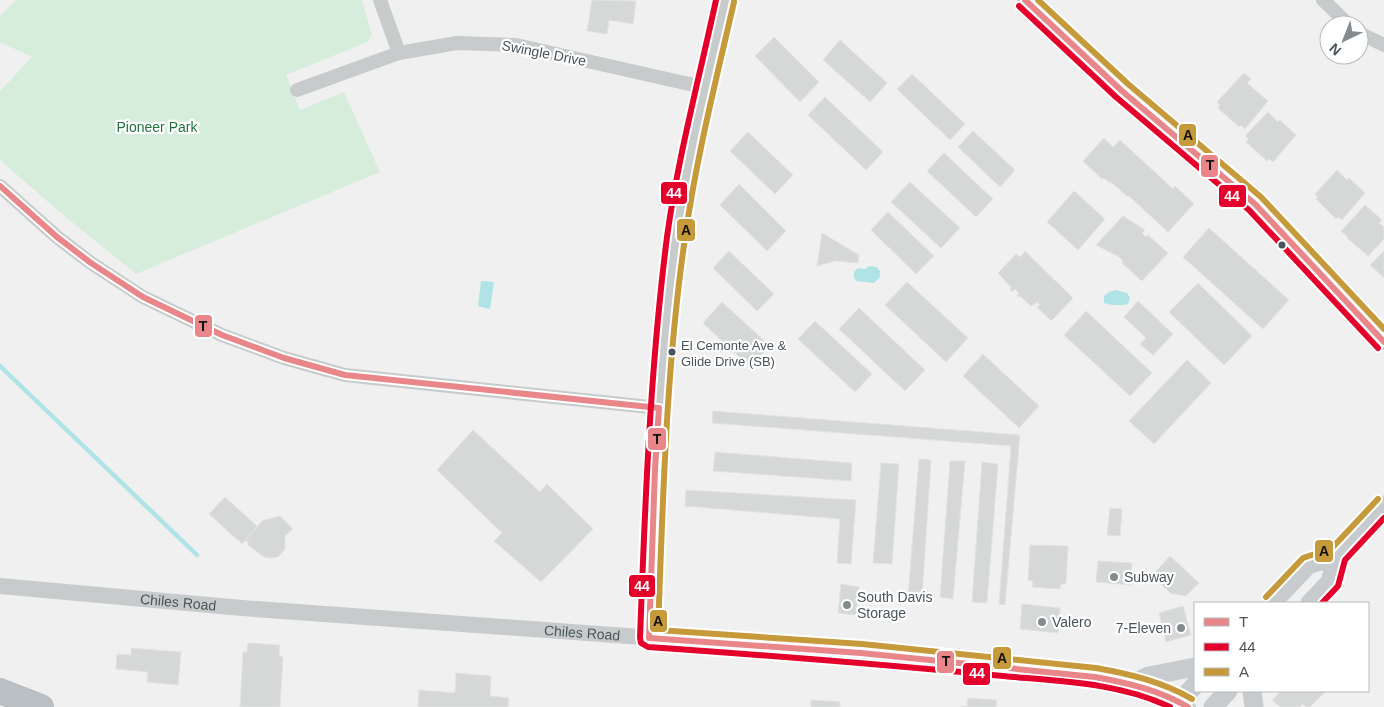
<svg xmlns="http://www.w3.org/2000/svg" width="1384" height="707" font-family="Helvetica,sans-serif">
	<rect width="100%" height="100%" fill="#f0f0f0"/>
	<path fill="#d7eddc" d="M16 0H362L372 35 367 42 286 75 300 110 344 92 380 172 136 274 56 209 0 160V91L32 57 0 42V16Z"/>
	<path fill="#b0e3e6" d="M869 266 877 267 880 271V277L874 283 856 281 854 277V272L858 268 865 269Z
		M481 281 494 282 490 309 478 306Z
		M1116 290 1127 293 1130 298 1128 304C1123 306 1108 305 1104 303V296L1109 292Z"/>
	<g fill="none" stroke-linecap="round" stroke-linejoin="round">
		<path stroke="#b0e3e6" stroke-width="4.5" d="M0 366 197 555"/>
	</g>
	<path fill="#d6d8d8" stroke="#e2e2e3" d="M592 0 636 1 633 24 609 20 607 34 587 31Z
		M774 37 819 82 800 102 755 56Z
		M840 40 887 83 870 102 823 60Z
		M1244 73 1251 79 1247 83 1268 101 1245 129 1241 125 1239 127 1218 108 1220 105 1217 102Z
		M912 74 965 124 950 140 897 89Z
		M825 97 883 152 866 170 808 115Z
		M1268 112 1278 122 1280 120 1296 135 1273 162 1269 159 1267 161 1246 142 1249 139 1245 136Z
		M973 131 1015 170 1000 187 958 147Z
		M748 132 793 175 775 194 730 151Z
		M1104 138 1113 147 1120 140 1173 189 1175 186 1194 204 1168 232 1129 196 1128 197 1111 182 1110 183 1104 178 1102 179 1083 161Z
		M944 153 993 199 976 217 927 171Z
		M1337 170 1347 180 1349 178 1365 193 1342 220 1338 217 1336 219 1316 199 1318 197 1315 194Z
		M910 182 960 228 941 248 891 202Z
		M739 184 786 231 767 251 720 205Z
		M1074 191 1105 219 1078 250 1047 222Z
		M1365 205 1382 220 1379 223 1384 227V239L1368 256 1347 238 1348 237 1341 231Z
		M888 212 934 256 916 274 871 230Z
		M1123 216 1145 230 1142 233 1146 237 1148 235 1168 253 1142 281 1122 263 1123 261 1119 257 1096 245Z
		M1209 228 1289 300 1263 329 1183 257Z
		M822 233 859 255 858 263 835 261 817 266Z
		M729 251 774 294 757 311 713 268Z
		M1025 251 1073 298 1051 321 1037 307 1040 305 1037 302 1031 306 1020 296 1019 297 1017 296 1019 293 1015 289 1012 292 1010 289 1012 288 998 273 1016 254 1020 257Z
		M1384 251V278L1370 265Z
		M907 282 968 338 946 362 885 305Z
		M1198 283 1252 336 1224 365 1169 312Z
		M1138 301 1173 334 1153 355 1140 344 1146 338 1124 317Z
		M722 302 770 346 750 367 703 323Z
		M859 308 925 370 905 391 839 329Z
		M1086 311 1152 373 1130 396 1064 335Z
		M815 321 872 374 855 392 798 339Z
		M983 354 1039 406 1019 428 963 376Z
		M1187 360 1211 383 1154 444 1129 421Z
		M713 411 1020 435 1005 605 999 604 1011 446 712 423Z
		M473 430 540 492 547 484 593 529 541 582 494 541 502 533 437 470Z
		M715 452 852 463 851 481 713 471Z
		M919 459 931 460 922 598 908 596Z
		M950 461H965L953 599 940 597Z
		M982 462 998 464 987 603 972 602Z
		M881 463 899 464 892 564 873 563Z
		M686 490 856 500 851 564 837 563 840 519 685 506Z
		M225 497 258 527 242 544 209 514Z
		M1110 508 1122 509 1120 536 1107 535Z
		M280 516 293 529 285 536V549L278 557 270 558 264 557 249 546 246 539 262 521Z
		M1030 545 1068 546 1066 584H1061L1060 589 1032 587 1033 581 1028 580Z
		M1170 556 1199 583 1186 596 1170 593 1152 576Z
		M1098 561 1132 563 1130 585 1096 582Z
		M841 584 859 587 856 615 838 613Z
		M1022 604 1060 608 1058 633 1020 629Z
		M1183 606 1191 635 1166 642 1159 613Z
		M248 643 280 645 279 656 283 657 280 707H240L243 652H247Z
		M131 648 181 652 178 685 147 682 148 672 116 669 117 654 131 655Z
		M456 673 491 676 490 696 509 698 508 707H418L419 690 455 693Z
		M1281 691H1326L1310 707H1306L1303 704 1300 707H1280L1272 700Z
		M968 698 997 700 996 707H961V706H967Z
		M811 700 840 702V707H811Z"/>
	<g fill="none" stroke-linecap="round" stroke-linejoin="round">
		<defs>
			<path id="motorway" d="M0 691 41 707"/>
		</defs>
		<use href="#motorway" stroke="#b6bbbe" stroke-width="26"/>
		<path stroke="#c8cbcb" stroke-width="14" d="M380 0 399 53
			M1323 0 1349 25
			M1359 33 1384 45
			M297 90 399 53 457 43 516 45 707 88
			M0 186 57 237 91 263 143 297 222 335 284 358 345 375 659 408
			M649 638 655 469 661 382 676 239 684 188 725 0"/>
		<g stroke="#c8cbcb" stroke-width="16">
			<path d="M1025 0 1122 91 1200 156 1255 204 1384 342"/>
			<path id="s1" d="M0 586 242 608 861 653C889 656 917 658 945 661 974 663 1003 668 1032 671 1084 676 1143 677 1188 707"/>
		</g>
		<path stroke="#c8cbcd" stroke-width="19" d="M1272 603 1308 565 1337 556
			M1310 603 1330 582 1337 556 1384 505
			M1131 684 1149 676 1195 667
			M1252 691 1254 707
			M1175 707 1195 685
			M1213 707 1228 691"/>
		<use href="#motorway" stroke="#bac0c3" stroke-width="24"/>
		<defs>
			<path id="bus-1" d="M1025 0 1122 91 1255 204 1384 342
				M0 186 57 237 91 263 143 297 222 335 284 358 345 375 659 408 655 469 649 638 861 653 1095 677C1128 683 1159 690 1188 707"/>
			<path id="bus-2" d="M716 0C699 79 678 157 667 237 650 370 645 504 640 638L641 643 648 647C763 655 878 664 992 675 1051 681 1116 681 1170 707
				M1019 6 1116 97 1249 210 1378 348
				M1322 603 1338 586 1345 560 1384 518"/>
			<path id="bus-3" d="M1038 0 1128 84 1261 197 1384 329
				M734 2C716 80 696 159 685 238 666 368 663 499 658 630L862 644 1096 668C1130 674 1163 682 1192 699
				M1266 597 1303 558 1332 548 1378 499"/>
		</defs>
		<use href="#bus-1" stroke="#fff" stroke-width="10"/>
		<use href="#bus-2" stroke="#fff" stroke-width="10"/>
		<use href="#bus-3" stroke="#fff" stroke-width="10"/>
		<use href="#bus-1" stroke="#e88689" stroke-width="6"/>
		<use href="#bus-2" stroke="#e4002b" stroke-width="6"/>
		<use href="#bus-3" stroke="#c69a3b" stroke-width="6"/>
	</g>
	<g fill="#49555a" stroke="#fff" stroke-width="2">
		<circle cx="1282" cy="245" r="4.5"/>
		<circle cx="672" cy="352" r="4.5"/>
	</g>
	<g fill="#838b8e" stroke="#fff" stroke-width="2">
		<circle cx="1114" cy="577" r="5"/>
		<circle cx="847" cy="605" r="5"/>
		<circle cx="1042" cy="622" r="5"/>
		<circle cx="1181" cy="628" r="5"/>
	</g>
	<g text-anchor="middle" stroke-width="4.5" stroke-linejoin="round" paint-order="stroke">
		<g font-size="13" fill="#49555a" stroke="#fff" text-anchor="start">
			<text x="681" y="350">El Cemonte Ave &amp;<tspan x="681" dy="16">Glide Drive (SB)</tspan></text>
		</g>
		<g font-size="14" fill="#49555a" stroke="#fff">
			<text transform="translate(544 53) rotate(11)" y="5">Swingle Drive</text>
			<text dy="5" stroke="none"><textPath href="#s1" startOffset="179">Chiles Road</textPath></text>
			<text dy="5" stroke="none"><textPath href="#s1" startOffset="584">Chiles Road</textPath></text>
		</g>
		<g font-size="14" fill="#22733e" stroke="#fff">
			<text x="157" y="132">Pioneer Park</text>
		</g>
		<g font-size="14" fill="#49555a" stroke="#fff" text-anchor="start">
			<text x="1124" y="582">Subway</text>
			<text x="857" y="602">South Davis<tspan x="857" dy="16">Storage</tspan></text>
			<text x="1052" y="627">Valero</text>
			<text x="1171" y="633" text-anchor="end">7-Eleven</text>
		</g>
	</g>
	<g stroke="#fff" stroke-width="2">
		<rect x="1178" y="123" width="19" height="24" rx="5" fill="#c69a3b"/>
		<rect x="1200" y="154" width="19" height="24" rx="5" fill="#e88689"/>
		<rect x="660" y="181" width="28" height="24" rx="5" fill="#e4002b"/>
		<rect x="1218" y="184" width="29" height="24" rx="5" fill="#e4002b"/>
		<rect x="676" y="218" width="20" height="24" rx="5" fill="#c69a3b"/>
		<rect x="194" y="314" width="19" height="24" rx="5" fill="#e88689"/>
		<rect x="647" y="427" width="20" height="24" rx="5" fill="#e88689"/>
		<rect x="1314" y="539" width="20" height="24" rx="5" fill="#c69a3b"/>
		<rect x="628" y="574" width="28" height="24" rx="5" fill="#e4002b"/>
		<rect x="649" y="609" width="19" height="24" rx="5" fill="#c69a3b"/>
		<rect x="992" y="646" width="20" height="24" rx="5" fill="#c69a3b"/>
		<rect x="936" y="650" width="19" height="24" rx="5" fill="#e88689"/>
		<rect x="962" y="662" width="29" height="24" rx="5" fill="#e4002b"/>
	</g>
	<g font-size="14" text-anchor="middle" font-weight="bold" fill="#fff">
		<text x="674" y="198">44</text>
		<text x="1232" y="201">44</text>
		<text x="642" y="591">44</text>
		<text x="977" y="678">44</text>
	</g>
	<g font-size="14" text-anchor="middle" font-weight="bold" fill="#111">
		<text x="1188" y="140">A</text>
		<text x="1210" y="170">T</text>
		<text x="686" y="235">A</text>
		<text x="203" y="331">T</text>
		<text x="657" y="444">T</text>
		<text x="1324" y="556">A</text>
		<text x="658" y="626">A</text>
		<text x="1002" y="663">A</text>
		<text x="946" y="666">T</text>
	</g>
	<rect x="1194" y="602" width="175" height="90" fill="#ffffff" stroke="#b6bbbd"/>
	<rect x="1204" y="618" width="25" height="8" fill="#e88689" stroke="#b6bbbd"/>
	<text x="1239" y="627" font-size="15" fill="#49555a">T</text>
	<rect x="1204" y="643" width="25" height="8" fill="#e4002b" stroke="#b6bbbd"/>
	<text x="1239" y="652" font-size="15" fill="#49555a">44</text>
	<rect x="1204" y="668" width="25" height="8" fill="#c69a3b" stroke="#b6bbbd"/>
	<text x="1239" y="677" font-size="15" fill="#49555a">A</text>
	<g transform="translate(1344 40) rotate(223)"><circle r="24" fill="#ffffff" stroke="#b6bbbd"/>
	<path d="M0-4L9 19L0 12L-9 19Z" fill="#838b8e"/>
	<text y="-8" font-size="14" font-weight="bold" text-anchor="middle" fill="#49555a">N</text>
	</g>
</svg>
